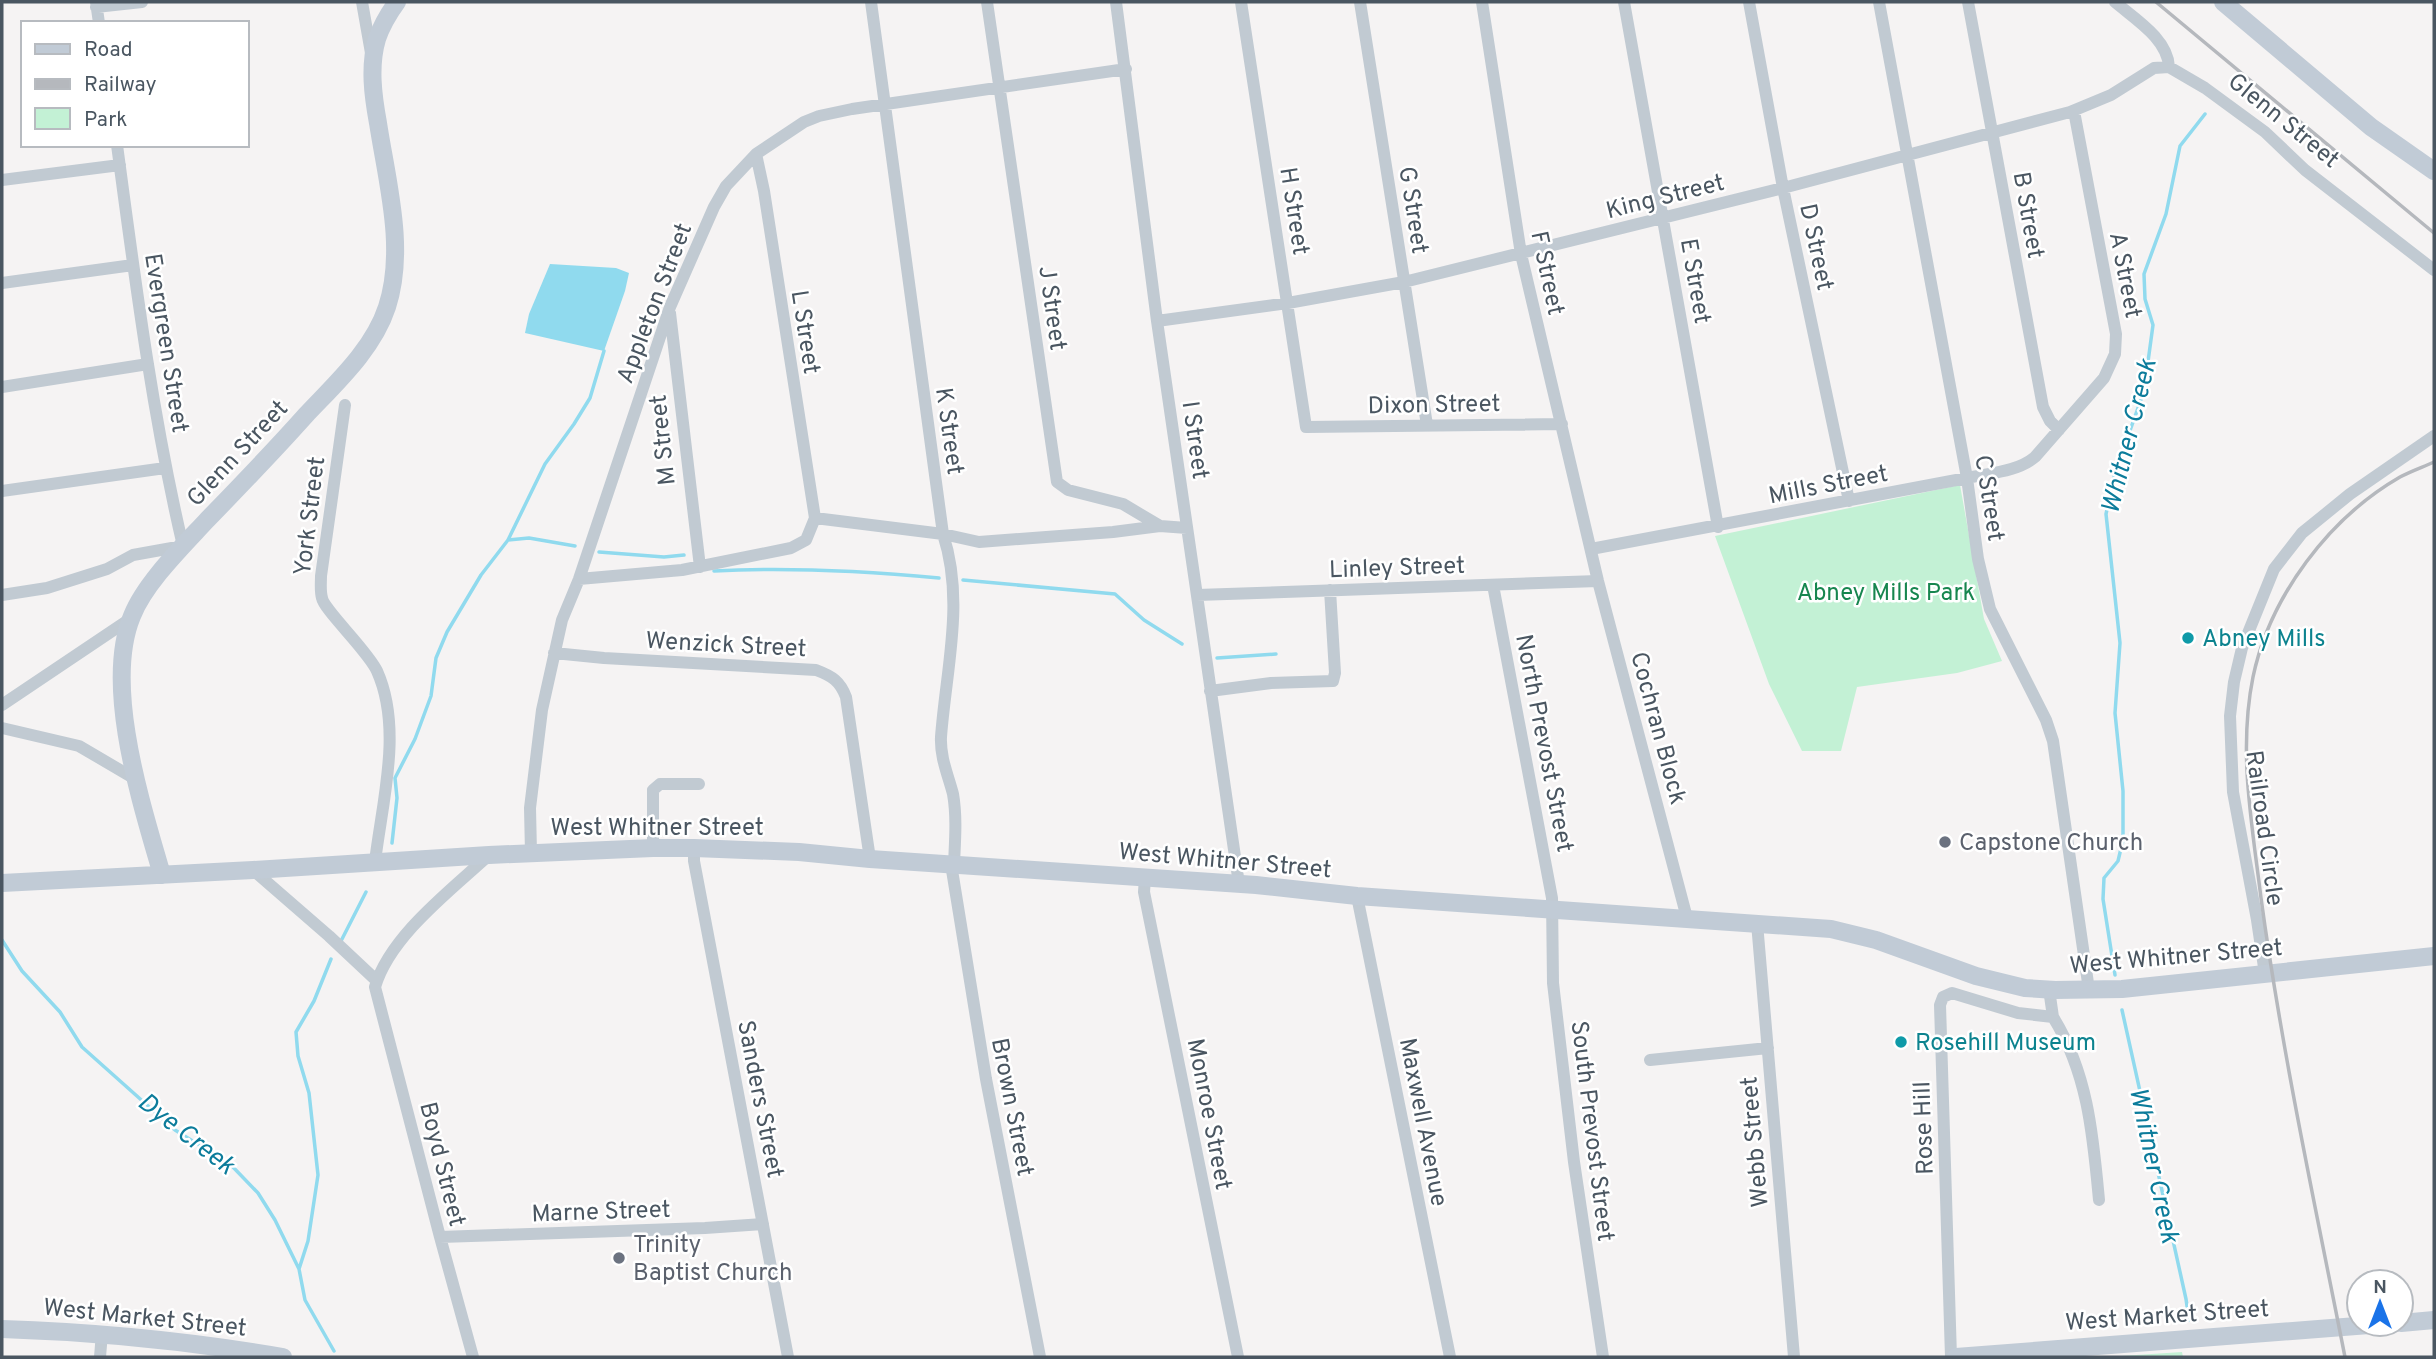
<svg xmlns="http://www.w3.org/2000/svg" width="2436" height="1359" font-family="Overpass,sans-serif">
	<rect width="100%" height="100%" fill="#f5f3f3"/>
	<path fill="#c3f1d5" d="M1960 485 1984 619 2002 661 1957 673 1857 687 1841 751H1802L1769 684 1715 536Z
		M2182 1352 2183 1357H2106Z"/>
	<path fill="#90daee" d="M550 264 616 268 629 273 625 291 604 351 525 333 529 314Z"/>
	<g fill="none" stroke-linecap="round" stroke-linejoin="round">
		<path stroke="#90daee" stroke-width="3.5" d="M508 540 529 538 575 546
			M599 552 664 557 684 555
			M714 571C790 567 864 571 939 578
			M963 580 1115 594 1144 620 1182 644
			M1217 658 1276 654
			M392 843 397 798 395 778 415 739 431 696 436 658 447 632 481 575 508 540 545 464 574 424 590 398 604 351
			M2 940 22 971 60 1012 82 1047 175 1130 231 1165 258 1193 275 1220 299 1269 305 1300 334 1351
			M341 941 366 892
			M2115 975 2103 899 2104 878 2118 861 2123 840V791L2115 713 2120 643 2106 514 2115 473 2144 391 2153 325 2145 299 2144 274 2166 214 2180 146 2205 114
			M2122 1010 2186 1299 2189 1320
			M299 1269 308 1241 318 1175 309 1093 298 1056 296 1032 314 1001 331 959"/>
		<path stroke="#c1cad2" stroke-width="12" d="M96 2 99 23
			M362 2 371 53
			M871 2 943 534C965 601 946 669 941 737 940 757 948 775 953 794 957 817 955 841 954 864
			M987 2 1057 482 1068 490 1123 504 1160 526 1187 528
			M1116 2 1157 321 1239 884
			M1241 2 1306 427 1562 424
			M1360 2 1427 425
			M1482 2 1521 254 1598 581 1687 918
			M1624 2 1718 527
			M1749 2 1783 188 1849 501
			M1879 2 1967 478 1978 559 1990 609 2046 720 2053 741 2089 990
			M1968 2 2043 407 2050 421 2059 430
			M2115 2C2135 19 2168 39 2169 67
			M96 7 142 2
			M2169 67 2205 88 2265 132 2305 170 2434 270
			M756 154 764 191 815 518
			M2 180 120 165
			M2 283 133 265
			M670 313 700 567
			M1157 321 1288 303 1404 282 1783 188 2070 112 2111 95 2154 68 2169 67
			M2 387 148 364
			M345 405 321 576C321 583 320 591 322 598 324 610 368 651 377 671 403 729 382 802 375 862
			M2 491 165 468
			M1591 549 1967 478C1989 473 2017 472 2035 457L2104 378 2115 354 2116 334 2074 111
			M579 579 682 570 791 548 806 540 815 518 943 534 979 542 1113 532 1160 526
			M1493 585 1552 898 1553 983 1574 1162 1603 1357
			M2 595 47 588 107 569 133 555 183 546C152 414 135 279 117 145
			M1197 595 1598 581
			M554 653 604 658 816 670C832 676 840 681 846 697L870 859
			M1210 691 1271 683 1333 681 1335 673 1330 590
			M2 705 130 619
			M2 728 79 746 137 780
			M653 848V790L660 784H699
			M694 848V861L788 1357
			M531 853 530 808 542 710 562 620 579 579 670 307 714 207 726 186 756 154 804 122 819 116 852 109 1126 69
			M951 864 986 1079 1040 1357
			M253 870 329 936 377 981
			M1145 878 1144 892 1238 1357
			M1357 896 1450 1357
			M1757 923 1794 1357
			M2265 974 2257 920 2233 792 2230 716 2234 682 2242 648 2274 569 2302 533 2350 494 2434 436
			M2053 1017C2088 1073 2093 1136 2099 1200
			M1650 1060 1768 1048
			M440 1237 705 1228 763 1224
			M100 1357 102 1333
			M473 1357 440 1237 375 987C390 936 450 891 489 855
			M1951 1357 1940 1005 1943 997 1952 993 2018 1013 2053 1017 2049 989"/>
		<path stroke="#c1cbd6" stroke-width="18" d="M2223 2 2371 127 2434 171
			M162 875C142 805 103 686 132 616 145 583 183 546 207 520 240 486 273 452 305 416 335 384 373 350 387 307 406 249 387 182 378 123 373 96 369 66 377 39 381 27 389 13 397 2
			M2 883 253 870 489 855 653 848H694L799 852 870 859 1256 885 1357 896 1831 929 1876 940 1976 976 2025 988 2055 990 2122 989 2434 956
			M2401 1323 2434 1320
			M2 1329C96 1332 189 1341 283 1357
			M1956 1357 2382 1324"/>
		<path stroke="#b5b8bd" stroke-width="3.5" d="M2156 2 2434 233
			M2345 1357C2315 1205 2282 1052 2261 898 2252 824 2238 751 2253 677 2270 596 2329 518 2400 477 2411 471 2423 467 2434 462"/>
	</g>
	<g fill="#0f9aa8" stroke="#fff" stroke-width="2.5">
		<circle cx="2188" cy="638" r="7"/>
		<circle cx="1901" cy="1042" r="7"/>
	</g>
	<g fill="#6b7280" stroke="#fff" stroke-width="2.5">
		<circle cx="1945" cy="842" r="7"/>
		<circle cx="619" cy="1258" r="7"/>
	</g>
	<g text-anchor="middle" stroke-width="5" stroke-linejoin="round" paint-order="stroke">
		<g font-size="24" fill="#4a5661" stroke="#fff">
			<text transform="translate(2284 120) rotate(39)" y="8">Glenn Street</text>
			<text transform="translate(1665 196) rotate(-14)" y="8">King Street</text>
			<text transform="translate(1414 210) rotate(81)" y="8">G Street</text>
			<text transform="translate(1295 211) rotate(81)" y="8">H Street</text>
			<text transform="translate(2029 215) rotate(80)" y="8">B Street</text>
			<text transform="translate(1817 247) rotate(78)" y="8">D Street</text>
			<text transform="translate(1548 273) rotate(78)" y="8">F Street</text>
			<text transform="translate(2126 275) rotate(79)" y="8">A Street</text>
			<text transform="translate(1696 281) rotate(80)" y="8">E Street</text>
			<text transform="translate(654 303) rotate(-69)" y="8">Appleton Street</text>
			<text transform="translate(1053 308) rotate(82)" y="8">J Street</text>
			<text transform="translate(806 332) rotate(81)" y="8">L Street</text>
			<text transform="translate(167 343) rotate(81)" y="8">Evergreen Street</text>
			<text transform="translate(1434 404) rotate(-1)" y="8">Dixon Street</text>
			<text transform="translate(950 431) rotate(82)" y="8">K Street</text>
			<text transform="translate(662 440) rotate(-96)" y="8">M Street</text>
			<text transform="translate(1196 440) rotate(82)" y="8">I Street</text>
			<text transform="translate(237 453) rotate(-47)" y="8">Glenn Street</text>
			<text transform="translate(1828 484) rotate(-11)" y="8">Mills Street</text>
			<text transform="translate(1990 498) rotate(81)" y="8">C Street</text>
			<text transform="translate(309 516) rotate(-83)" y="8">York Street</text>
			<text transform="translate(1397 567) rotate(-2)" y="8">Linley Street</text>
			<text transform="translate(726 644) rotate(3)" y="8">Wenzick Street</text>
			<text transform="translate(1659 728) rotate(75)" y="8">Cochran Block</text>
			<text transform="translate(1545 743) rotate(79)" y="8">North Prevost Street</text>
			<text x="657" y="835">West Whitner Street</text>
			<text transform="translate(2265 828) rotate(82)" y="8">Railroad Circle</text>
			<text transform="translate(1225 860) rotate(5)" y="8">West Whitner Street</text>
			<text transform="translate(2176 956) rotate(-5)" y="8">West Whitner Street</text>
			<text transform="translate(761 1099) rotate(79)" y="8">Sanders Street</text>
			<text transform="translate(1013 1107) rotate(79)" y="8">Brown Street</text>
			<text transform="translate(1210 1114) rotate(79)" y="8">Monroe Street</text>
			<text transform="translate(1424 1122) rotate(79)" y="8">Maxwell Avenue</text>
			<text transform="translate(1923 1128) rotate(-92)" y="8">Rose Hill</text>
			<text transform="translate(1593 1131) rotate(83)" y="8">South Prevost Street</text>
			<text transform="translate(1754 1142) rotate(-95)" y="8">Webb Street</text>
			<text transform="translate(443 1164) rotate(76)" y="8">Boyd Street</text>
			<text transform="translate(601 1211) rotate(-2)" y="8">Marne Street</text>
			<text transform="translate(2167 1315) rotate(-4)" y="8">West Market Street</text>
			<text transform="translate(145 1317) rotate(6)" y="8">West Market Street</text>
		</g>
		<g font-size="24" fill="#17864f" stroke="#fff">
			<text x="1886" y="600">Abney Mills Park</text>
		</g>
		<g font-size="24" fill="#0d838f" stroke="#fff" text-anchor="start">
			<text x="2202" y="646">Abney Mills</text>
			<text x="1915" y="1050">Rosehill Museum</text>
		</g>
		<g font-size="24" fill="#5b616d" stroke="#fff" text-anchor="start">
			<text x="1959" y="850">Capstone Church</text>
			<text x="633" y="1252">Trinity<tspan x="633" dy="28">Baptist Church</tspan></text>
		</g>
		<g font-size="26" font-style="italic" fill="#0c7c9b" stroke="#fff">
			<text transform="translate(2128 436) rotate(-76)" y="9">Whitner Creek</text>
			<text transform="translate(187 1133) rotate(38)" y="9">Dye Creek</text>
			<text transform="translate(2155 1165) rotate(78)" y="9">Whitner Creek</text>
		</g>
	</g>
	<rect width="2436" height="1359" fill="none" stroke="#4a5661" stroke-width="7"/>
	<rect x="21" y="21" width="228" height="126" fill="#ffffff" stroke="#b7bbc0" stroke-width="2"/>
	<rect x="35" y="44" width="35" height="10" fill="#c1cbd6" stroke="#b7bbc0" stroke-width="2"/>
	<text x="84" y="56" font-size="21" fill="#4a5661">Road</text>
	<rect x="35" y="79" width="35" height="10" fill="#b5b8bd" stroke="#b7bbc0" stroke-width="2"/>
	<text x="84" y="91" font-size="21" fill="#4a5661">Railway</text>
	<rect x="35" y="108" width="35" height="21" fill="#c3f1d5" stroke="#b7bbc0" stroke-width="2"/>
	<text x="84" y="126" font-size="21" fill="#4a5661">Park</text>
	<g transform="translate(2380 1303)"><circle r="33" fill="#ffffff" stroke="#b7bbc0" stroke-width="2"/>
	<path d="M0-5L12 26L0 18L-12 26Z" fill="#1a73e8"/>
	<text y="-10" font-size="19" font-weight="bold" text-anchor="middle" fill="#4a5661">N</text>
	</g>
</svg>
